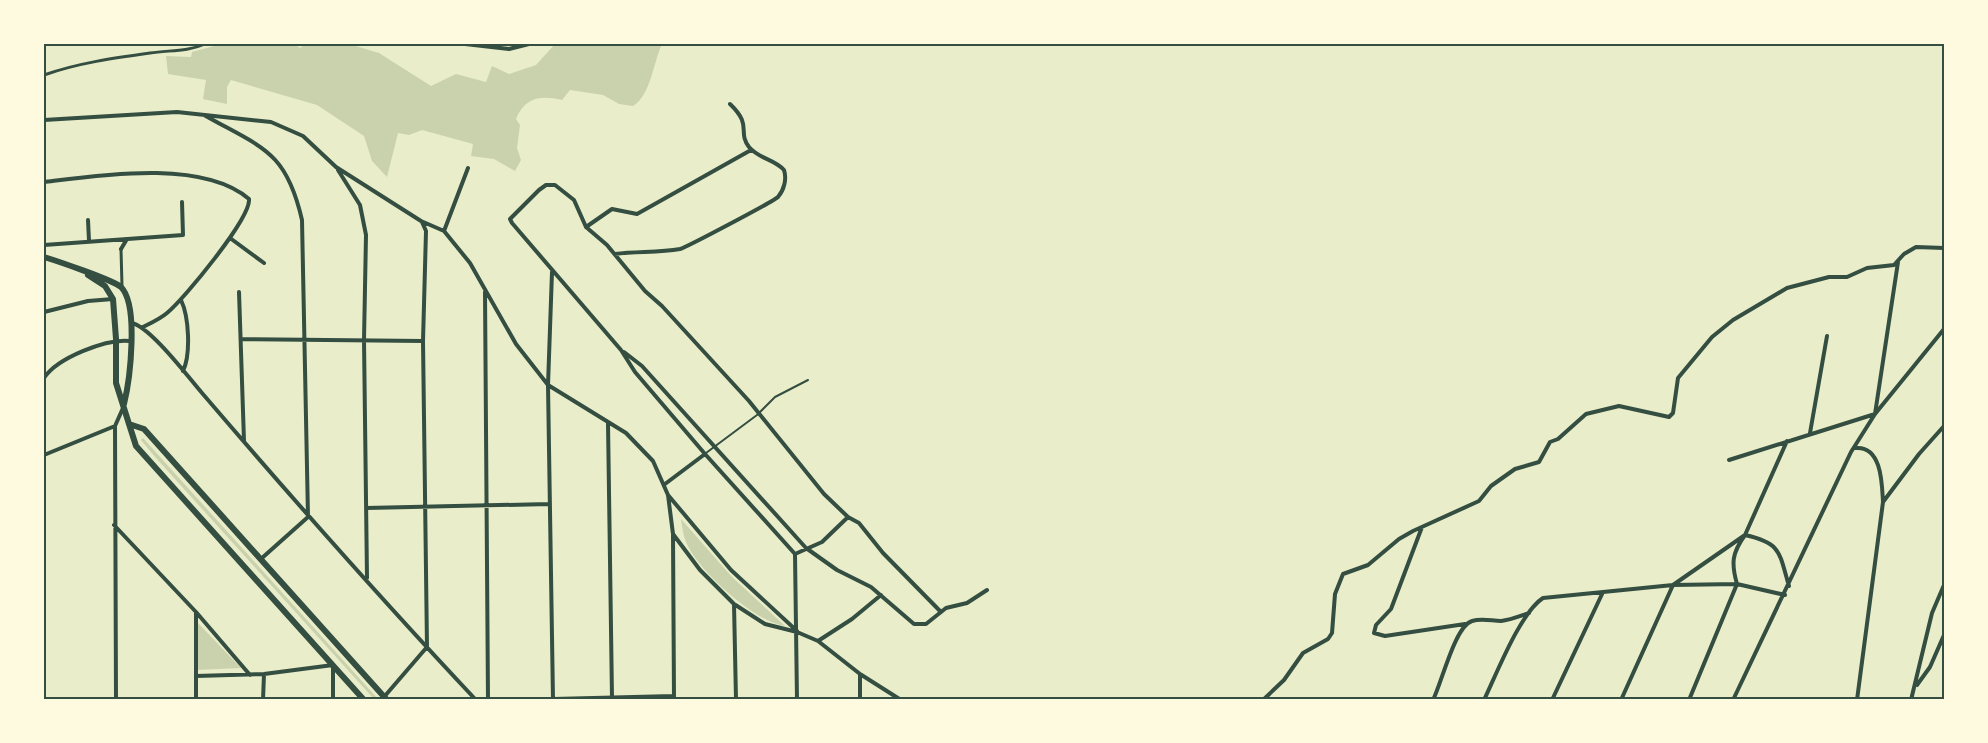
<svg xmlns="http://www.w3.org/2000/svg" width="1988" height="743" font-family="Lato,sans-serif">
	<rect width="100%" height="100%" fill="#e9edc9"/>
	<path fill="#cad2ad" d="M222 44H292L301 48 303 44H349L379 53 431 86 456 74 486 82 492 66 509 74 536 65 555 44H662C653 63 651 95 633 106L619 104 603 95 570 90 562 100C541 95 525 97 516 119L520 125 517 148 521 160 515 171 494 159 471 156 473 144 422 130 409 135 398 133 387 177 372 161 364 136 317 105 231 80 227 87V104L203 99 206 80 168 74 166 56 191 57 192 52Z
		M143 438 378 699H374L156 458 141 440Z
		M681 519 732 577 785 626C756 623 697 570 686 542 683 535 682 526 681 519Z
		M197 622 241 668 196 670Z"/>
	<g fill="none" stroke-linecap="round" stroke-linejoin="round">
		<path stroke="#344e41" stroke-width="2" d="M706 453 757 415 775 397 808 380"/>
		<path stroke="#344e41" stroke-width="3" d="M44 75C78 63 114 58 150 53 169 50 187 52 205 44
			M121 249 122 286"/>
		<path stroke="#344e41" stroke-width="4" d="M465 44 509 49 529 44
			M204 115C262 148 286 150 302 220L308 517
			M44 120 177 112 271 122 303 136 336 167 421 221 444 231 470 263 516 344 548 385 626 433 653 461 668 495 673 534 700 570 734 604 765 624 797 632 818 641 860 674 901 700
			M338 170 360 205 366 235 364 340 367 578
			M44 182C100 175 203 159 249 199 251 218 184 299 167 313 160 319 151 323 143 327
			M88 220 89 241
			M586 227 612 209 637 214 751 150
			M444 231 468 168
			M230 238 264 263
			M44 245 183 235 182 202
			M121 249 127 239
			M615 254C637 251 658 253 680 249 687 247 774 201 778 197 784 190 787 179 784 170 774 159 759 159 749 147 737 131 753 126 730 104
			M552 272 548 385 553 700
			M239 292 244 441
			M485 292 488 700
			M181 300C189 317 191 354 183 371
			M44 312 88 301 113 299
			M131 323C149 325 189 378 202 393 291 497 382 600 476 700
			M242 339 423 341
			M624 352 642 366 806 548 837 570 871 587 914 624H926L946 608 967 603 987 590
			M44 378C57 358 107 338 130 341
			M608 423 612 697
			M1810 433 1827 336
			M1856 448C1882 446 1882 485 1883 502L1857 700
			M44 455 115 426
			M1729 460 1875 414 1898 262
			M665 484 705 454
			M668 495 731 570 797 631
			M1883 502 1919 454 1944 426
			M366 508 549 504
			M114 525 196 612 250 675
			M1422 527 1391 609 1376 625 1374 633 1385 636 1465 624
			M673 535 674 700
			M795 554 705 454 635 372 621 350 512 223 510 219 539 190 546 185H555L574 200 586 227 607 245 645 291 662 306 749 401 824 494 848 517 859 523 883 553 941 612
			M795 554 797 700
			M795 554 822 542 848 517
			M262 558 308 517
			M734 604 736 700
			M196 613V700
			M818 641 852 619 881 595
			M196 676 264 674 333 665V700
			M1917 685 1930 667 1944 635
			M384 697 427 647 423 341 426 231 422 222
			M553 699 674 696
			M116 700 115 426 123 408
			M263 700 264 674
			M860 700V674
			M1263 700 1284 680 1303 653 1328 639 1332 633 1335 594 1343 574 1368 565 1399 539 1413 531 1479 501 1491 486 1515 469 1539 462 1550 442 1558 439 1586 414 1619 406 1669 417 1673 413 1678 378 1712 337 1733 320 1787 288 1829 277H1847L1867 268 1894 265 1904 254 1916 247 1944 248
			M1433 700C1442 682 1455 626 1472 621 1482 618 1492 621 1501 621 1510 620 1520 616 1529 613
			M1484 700C1497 673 1520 613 1543 598L1673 585 1737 584 1785 595
			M1552 700 1603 592
			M1621 700 1673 585 1745 535 1787 441
			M1689 700 1737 584C1731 563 1732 553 1745 535 1782 543 1779 553 1789 586
			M1733 700 1851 452 1875 414 1944 329
			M1911 700 1932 613 1944 585"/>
		<path stroke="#344e41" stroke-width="6" d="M44 257C57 261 113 280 121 287 139 305 130 380 124 404
			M88 275 105 286 113 299 116 339V383L136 446 364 700
			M129 424 144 429 387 700"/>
	</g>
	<rect width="1988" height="743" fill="none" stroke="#fefae0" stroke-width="90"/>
	<rect x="45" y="45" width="1898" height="653" fill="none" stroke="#344e41" stroke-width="2"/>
</svg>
